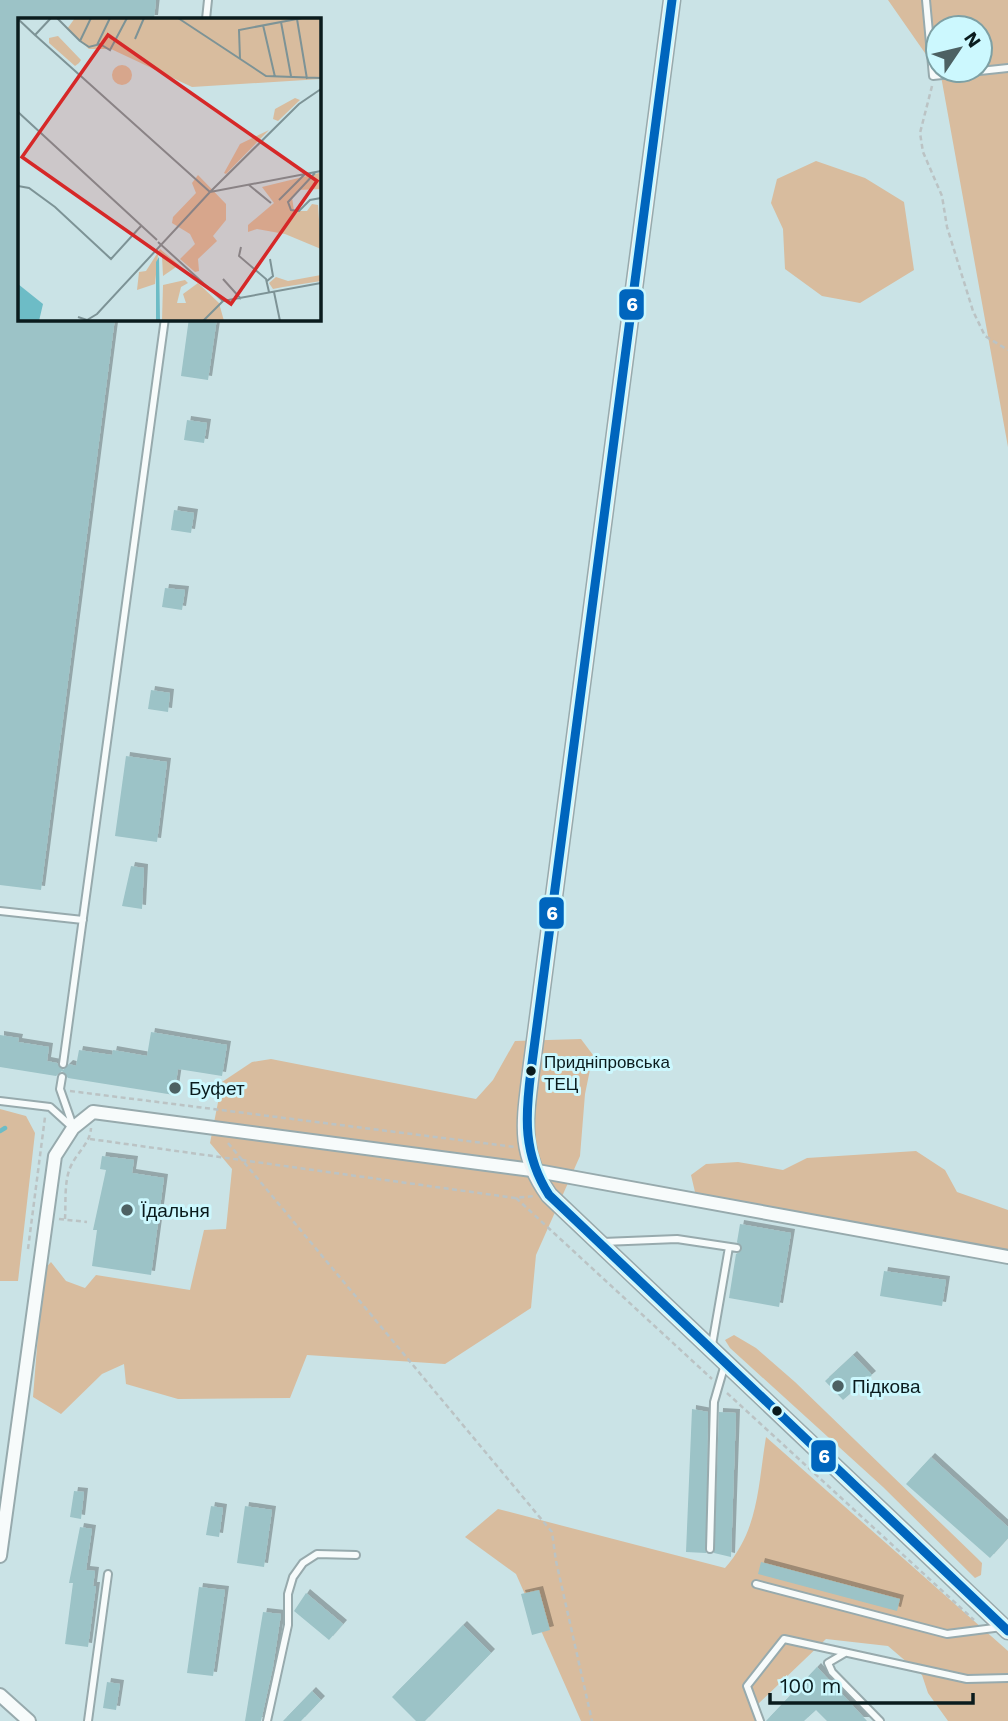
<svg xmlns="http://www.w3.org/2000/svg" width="1008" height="1721" font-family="'Work Sans',sans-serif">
	<defs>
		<filter id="shadow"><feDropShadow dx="4" dy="-4" stdDeviation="0" flood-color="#0004"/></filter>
	</defs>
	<rect width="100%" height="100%" fill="#cae3e6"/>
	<path fill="#d8bc9e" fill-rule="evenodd" d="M888 0H1008V447L941 76ZM938 28H980V70H938Z
		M816 161 865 178 904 202 914 270 860 303 822 296 785 269 783 229 771 203 777 179Z
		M581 1039 593 1055 585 1094 580 1156 536 1255 531 1308 445 1364 307 1355 290 1398 178 1399 126 1384 124 1364 102 1374 61 1414 33 1397 41 1297 39 1275 51 1262 66 1281 85 1288 96 1275 190 1290 204 1230 226 1229 232 1169 210 1143 222 1082 252 1062 271 1059 476 1099 493 1080 515 1041Z
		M0 1109 26 1116 35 1133 18 1281H0Z
		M916 1151 945 1170 957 1192 1008 1210V1251L742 1204 695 1192 691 1175 706 1164 738 1162 783 1170 807 1158Z
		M734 1335 756 1348 795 1382 977 1558 982 1563 981 1575 975 1578 883 1487 730 1348 725 1340Z
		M766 1437 1008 1651V1721H948L928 1693 922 1675 888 1646 826 1639 757 1705 763 1721H581L516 1574 465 1537 498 1509 725 1568C759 1530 758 1485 766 1437Z"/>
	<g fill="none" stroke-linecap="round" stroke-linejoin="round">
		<path stroke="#6dbcc6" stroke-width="4.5" d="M0 1131 5 1128"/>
	</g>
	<path fill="#9cc3c7" filter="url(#shadow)" d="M0 0H156L154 19H19V318H115L41 890 0 885Z
		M189 318H217L208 380 181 376Z
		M187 420 207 423 204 443 184 440Z
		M174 510 194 513 191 533 171 530Z
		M165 588 185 590 182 610 162 607Z
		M151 690 170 693 168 712 148 709Z
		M126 756 167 762 157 842 115 836Z
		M131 866 144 868 142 909 122 906Z
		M151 1032 227 1045 222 1076 178 1069 174 1095 68 1078 62 1071 56 1076 0 1067V1035L19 1038 18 1042 49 1047 47 1061 57 1063 63 1070 69 1064 76 1066 79 1050 112 1055 113 1050 147 1056Z
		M102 1156 134 1160 132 1173 164 1178 151 1275 92 1266 97 1230H93L106 1170 100 1169Z
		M740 1224 791 1233 779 1307 729 1298 736 1254 742 1250 737 1242Z
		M884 1271 946 1280 942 1306 880 1296Z
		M853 1355 872 1375 843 1400 825 1381Z
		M692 1409 708 1412 706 1553 686 1552Z
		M719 1412 736 1413 731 1557 714 1553Z
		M931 1457 1008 1527V1538L990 1558 906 1484Z
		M74 1491 84 1492 81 1519 70 1517Z
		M211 1506 223 1508 219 1537 206 1535Z
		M245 1506 272 1510 264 1567 237 1563Z
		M80 1527 92 1529 86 1570 95 1571 93 1586H96L88 1647 65 1644 73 1583H69Z
		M761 1562 900 1599 897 1611 758 1574Z
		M199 1587 225 1590 213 1676 187 1673Z
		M539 1590 550 1630 532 1635 521 1594Z
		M306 1593 343 1624 329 1640 294 1611Z
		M263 1612 281 1614 273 1667 261 1721H245Z
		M463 1625 491 1653 425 1721H416L392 1697Z
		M817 1667 867 1721H827L816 1710 804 1721H766Z
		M107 1682 120 1684 116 1710 103 1708Z
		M312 1691 321 1700 301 1721H283Z"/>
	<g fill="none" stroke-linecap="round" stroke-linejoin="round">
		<defs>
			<path id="lane" d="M926 0 933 76 1008 68
				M206 19 208 0
				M0 911 83 920
				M63 1064 165 318
				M62 1077 60 1089 73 1126
				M0 1101 50 1107 73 1128
				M603 1242 677 1239 737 1248
				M712 1345 729 1247
				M710 1549 714 1402 725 1364
				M756 1584 947 1634 1002 1627
				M845 1653 828 1663 832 1672 880 1721
				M88 1721 108 1574
				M267 1721 288 1625V1594L293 1577 303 1563 317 1554 356 1555
				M760 1721 747 1686 784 1639 967 1679 1008 1678"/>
			<path id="street" d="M0 1556 55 1156 73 1128 93 1112 532 1170 1008 1257
				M0 1695 29 1721"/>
			<path id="secondary" d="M672 0 531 1071C525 1121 518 1152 549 1195L1008 1631"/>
		</defs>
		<use href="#lane" stroke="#97aaad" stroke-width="10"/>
		<use href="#street" stroke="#97aaad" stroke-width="16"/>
		<use href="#secondary" stroke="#97aaad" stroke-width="19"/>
		<path stroke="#bbc3c4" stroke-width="2.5" stroke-dasharray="5 3.5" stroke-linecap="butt" d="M932 86 920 133 923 152 942 196 947 227 973 311 985 336 1008 350
			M70 1091 515 1147
			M90 1139 515 1198 534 1196
			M228 1143 552 1532 556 1561 592 1721
			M516 1198 712 1379
			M59 1219 87 1222
			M65 1219C66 1203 64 1183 70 1168 76 1153 90 1144 91 1128
			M28 1249 45 1117
			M727 1393 974 1620"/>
		<use href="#lane" stroke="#f7fbfb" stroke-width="6"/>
		<use href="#street" stroke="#f7fbfb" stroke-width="12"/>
		<use href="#secondary" stroke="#f2f4f3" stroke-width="16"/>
		<defs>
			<path id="bus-1" d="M672 0 531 1071C525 1117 523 1154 549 1195L1008 1631"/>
		</defs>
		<use href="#bus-1" stroke="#ccf8fe" stroke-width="14"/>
		<use href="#bus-1" stroke="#0065bd" stroke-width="9"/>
	</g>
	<g fill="#0a1b1d" stroke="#ccf8fe" stroke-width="2.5">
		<circle cx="531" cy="1071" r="6"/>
		<circle cx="777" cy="1411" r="6"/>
	</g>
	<g fill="#4d6163" stroke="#ccf8fe" stroke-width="2.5">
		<circle cx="175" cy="1088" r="7"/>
		<circle cx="127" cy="1210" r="7"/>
		<circle cx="838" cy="1386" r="7"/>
	</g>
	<g text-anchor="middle" stroke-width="6" stroke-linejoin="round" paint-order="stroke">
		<g font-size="17" fill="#0a1b1d" stroke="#ccf8fe" text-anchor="start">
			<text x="544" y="1068">Придніпровська<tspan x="544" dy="22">ТЕЦ</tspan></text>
		</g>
		<g font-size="19" fill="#0a1b1d" stroke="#ccf8fe" text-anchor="start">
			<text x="189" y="1095">Буфет</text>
			<text x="141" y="1217">Їдальня</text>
			<text x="852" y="1393">Підкова</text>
		</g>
	</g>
	<g transform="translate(18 18)">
		<rect width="303" height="303" fill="#cae3e6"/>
		<path d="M57 0H303V61L174 69 93 31H71L49 11ZM40 18 63 42 61 45 57 48 31 25V20ZM94 57a10 10 0 1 1 20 0a10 10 0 1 1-20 0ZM277 80 282 82 260 103 255 101 257 91ZM251 112 208 156 206 155 222 126ZM301 155 303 171 280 172 274 179 276 193H289L294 186 300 187 303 231 267 216 239 211 230 214V207L256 185 244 169ZM180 157 208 186V202L195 218 199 223 180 241 181 253 177 254 162 241 177 226 172 216 154 205 155 199 178 175 174 165ZM142 231 161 247 145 258 144 238 140 237 137 266 119 272 121 254 128 253ZM303 257V263L265 269 255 271 251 265 258 259 270 263ZM167 262 170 265 163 269 159 285H168L165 276 180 265 201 285 206 303H144L145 267Z" fill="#d8bc9e"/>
		<path d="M141 239 142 303H138V244ZM0 266 25 286 21 303H0Z" fill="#6dbcc6"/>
		<path fill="none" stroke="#7d9396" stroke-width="2" d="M39 0 62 23M73 0 62 23 71 29 82 26 92 32 109 0M160 0 248 58 303 60M0 1 17 17 33 0M279 1 289 61M263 4 273 58M245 7 257 59M17 17 192 174M117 21 126 0M79 27 92 0M222 41 221 12 284 0M0 94 139 222M297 155 270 184 273 192 281 193 292 182 303 180M231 167 253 185M0 168 11 170 37 189 93 241 123 208M192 174 303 153M261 182 287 156M140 224 205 283M223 229 221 238 248 261 251 274M205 261 223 281M249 263 255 258 252 241M256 274 262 303M205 283 303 265M60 299 69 302 79 296 192 174 281 86 303 71M185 303 205 283"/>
		<path fill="#d62828" fill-opacity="0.15" stroke="#d62828" stroke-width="3.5" d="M90 17 299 163 213 286 4 139Z"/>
		<rect width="303" height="303" fill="none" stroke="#0a1b1d" stroke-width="3.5"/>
	</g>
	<g stroke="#ccf8fe" stroke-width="2.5">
		<rect x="618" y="288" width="27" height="33" rx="7" fill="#0065bd"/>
		<rect x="538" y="896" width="27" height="34" rx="7" fill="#0065bd"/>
		<rect x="810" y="1439" width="27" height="34" rx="7" fill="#0065bd"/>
	</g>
	<g font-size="19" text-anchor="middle" font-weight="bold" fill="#fff">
		<text x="632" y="311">6</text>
		<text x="552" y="920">6</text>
		<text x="824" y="1463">6</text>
	</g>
	<g transform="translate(959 49) rotate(55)"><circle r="33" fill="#ccf8fe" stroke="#7ea0a4" stroke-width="2"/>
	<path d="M0-5L12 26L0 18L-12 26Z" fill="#4d6163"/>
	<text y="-10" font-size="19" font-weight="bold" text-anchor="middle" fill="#0a1b1d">N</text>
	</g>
	<path d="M770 1693v10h203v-10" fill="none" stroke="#0a1b1d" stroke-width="3.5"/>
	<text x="780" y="1693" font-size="21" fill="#0a1b1d" stroke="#ccf8fe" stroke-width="5" paint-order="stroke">100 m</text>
</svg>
